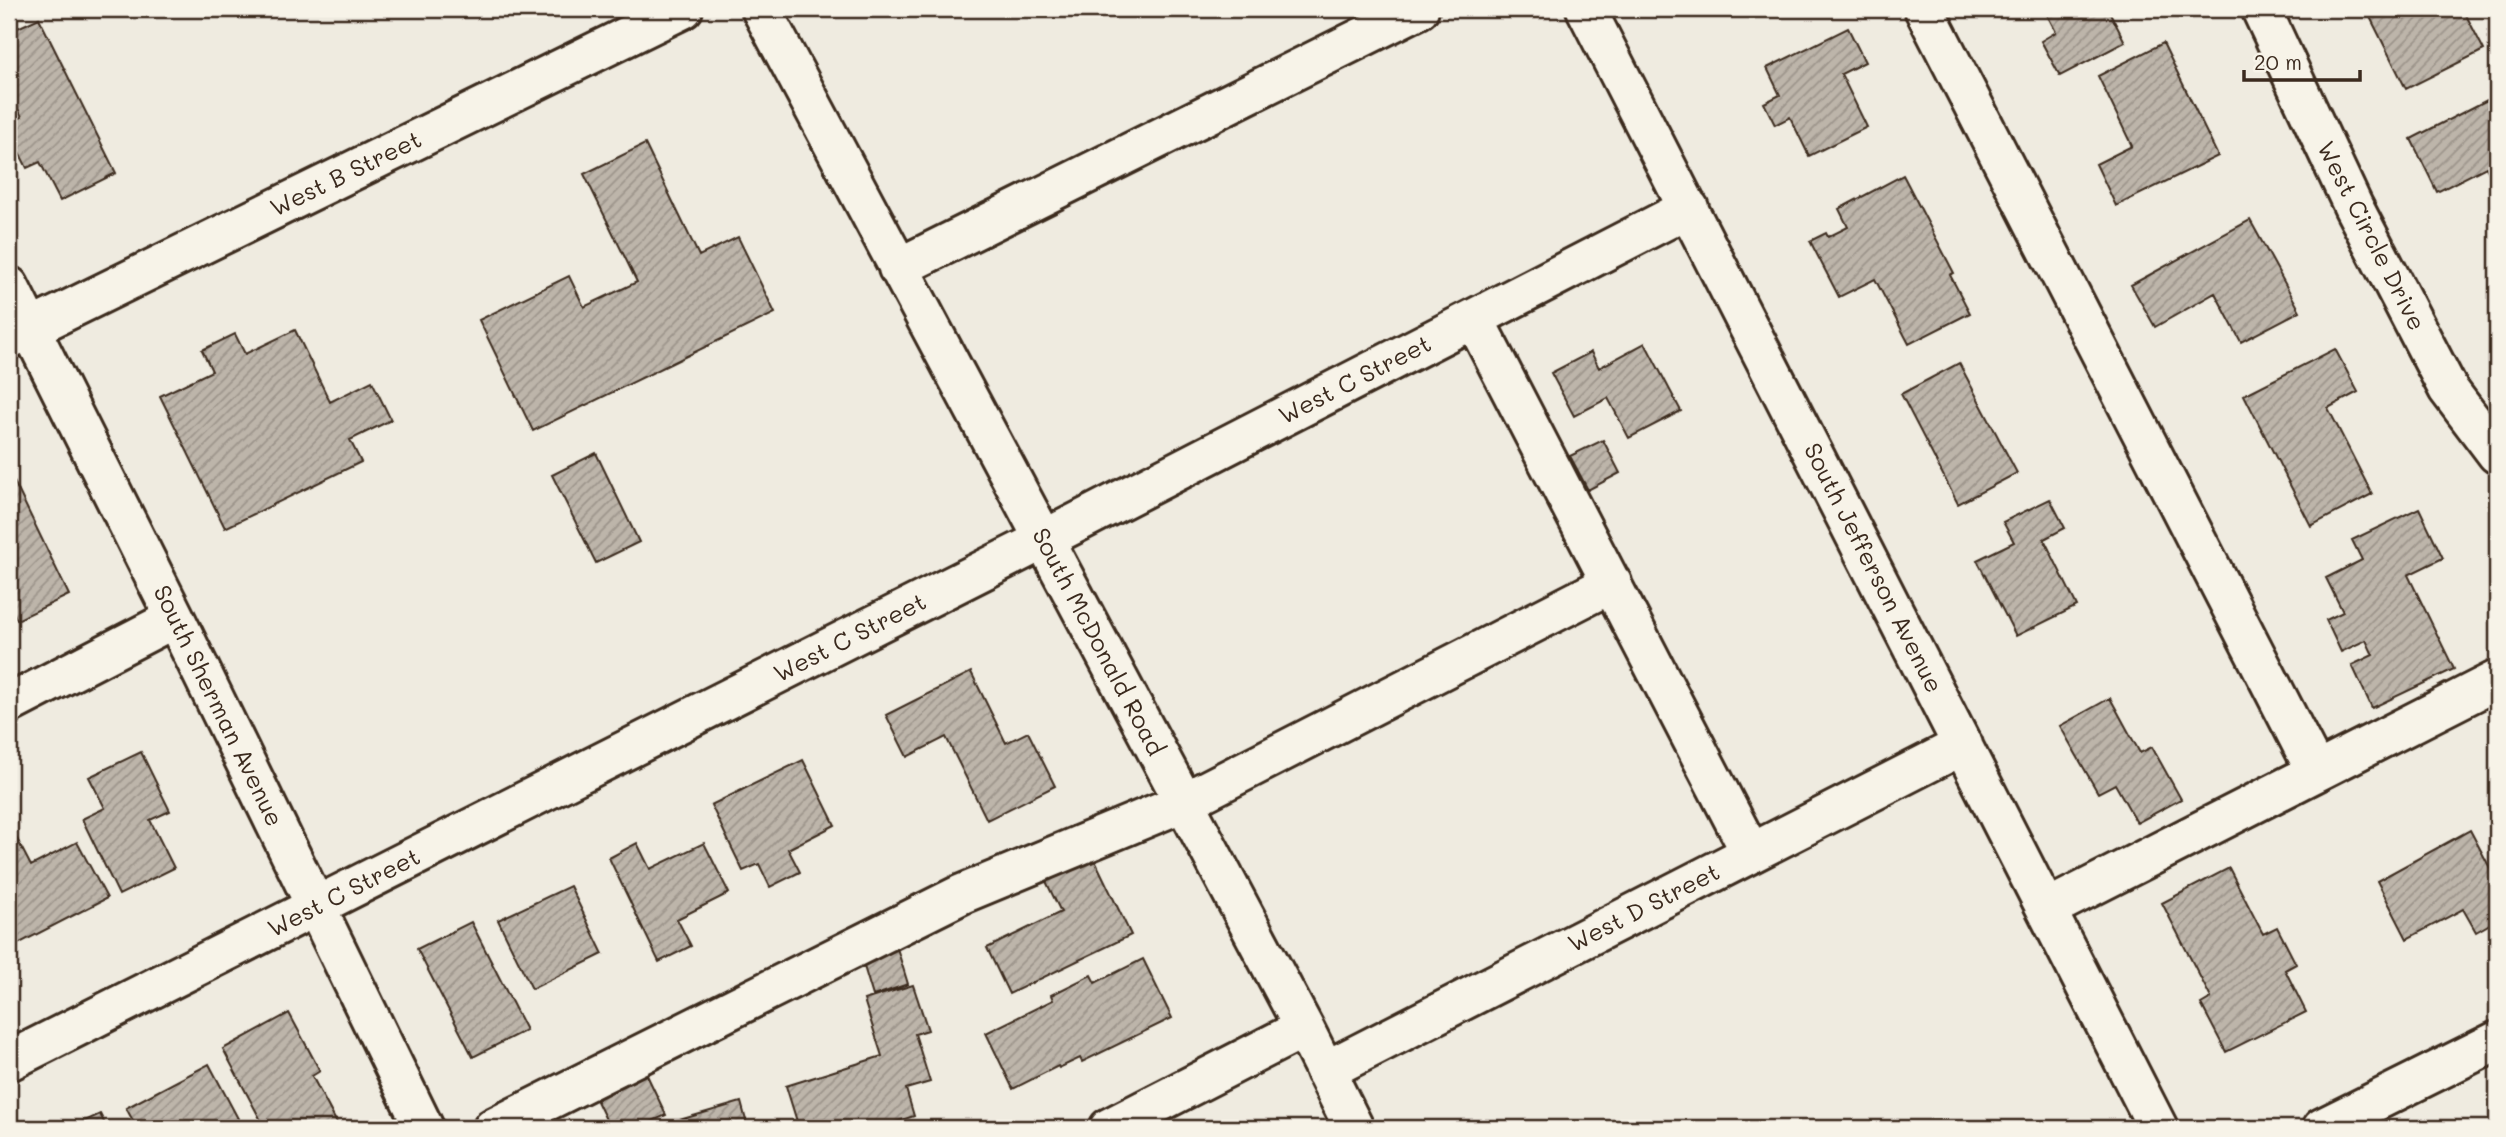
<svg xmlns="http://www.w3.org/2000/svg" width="2506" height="1137" font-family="Mali,sans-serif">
	<defs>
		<pattern id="building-hatch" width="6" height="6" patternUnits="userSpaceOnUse" patternTransform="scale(1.75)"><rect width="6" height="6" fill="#bdb5aa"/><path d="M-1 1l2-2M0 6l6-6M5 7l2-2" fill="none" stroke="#9b938a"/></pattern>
	</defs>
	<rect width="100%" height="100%" fill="#efebe0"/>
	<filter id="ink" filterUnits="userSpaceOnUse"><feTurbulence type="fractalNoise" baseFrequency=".0143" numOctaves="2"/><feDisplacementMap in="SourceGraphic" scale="14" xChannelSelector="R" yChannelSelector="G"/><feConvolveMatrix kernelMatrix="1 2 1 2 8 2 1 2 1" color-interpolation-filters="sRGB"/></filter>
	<g filter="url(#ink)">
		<path fill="url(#building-hatch)" stroke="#3b2a1e" stroke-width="2" d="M2044 9H2108L2125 42 2060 76 2041 41 2056 32Z
			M2366 9H2463L2484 50 2406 89Z
			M39 18 116 173 60 201 40 162 27 168 9 132V123L22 117 9 90V32Z
			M1848 28 1865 62 1841 74 1867 127 1809 156 1790 117 1775 125 1764 103 1780 95 1767 68Z
			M2163 43 2218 156 2116 206 2096 164 2132 146 2098 76Z
			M2497 95V189L2486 167 2437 192 2411 139Z
			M645 144 699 256 738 237 775 313 533 431 479 320 569 276 584 307 637 282 584 174Z
			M1903 175 1954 273 1950 275 1970 313 1909 344 1875 279 1839 297 1810 241 1826 233 1828 237 1848 227 1839 209Z
			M2250 220 2300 311 2241 342 2215 293 2155 327 2131 285Z
			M295 330 330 402 372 381 391 420 350 440 361 462 225 528 160 396 212 371 202 350 235 334 245 354Z
			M1645 343 1681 411 1629 438 1608 398 1574 416 1551 373 1591 352 1599 368Z
			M2335 349 2358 392 2328 408 2372 494 2311 526 2244 395Z
			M1959 363 2017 473 1958 504 1901 394Z
			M1603 440 1620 473 1588 490 1570 456Z
			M596 453 639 542 596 563 552 475Z
			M9 471 69 595 17 620 9 603Z
			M2050 499 2065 528 2044 539 2077 606 2016 636 1977 560 2014 542 2003 522Z
			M2419 508 2443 558 2408 575 2454 669 2372 708 2352 665 2373 655 2366 640 2341 652 2326 620 2343 612 2326 578 2362 560 2352 540Z
			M971 672 1006 743 1028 732 1055 786 987 820 946 737 907 757 886 715Z
			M2110 698 2140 753 2152 747 2181 799 2137 823 2115 784 2098 793 2060 726Z
			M141 752 170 811 150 820 174 868 119 895 82 819 105 808 89 777Z
			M803 760 835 825 788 849 800 872 770 887 759 864 743 871 711 805Z
			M2470 830 2497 881V920L2476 932 2463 909 2407 939 2377 881Z
			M17 839 31 866 77 842 107 898 18 944 9 927V844Z
			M637 843 650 869 704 843 729 893 677 919 691 946 659 962 609 858Z
			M1087 844 1131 935 1009 994 987 948 1061 912 1039 867Z
			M2229 868 2263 934 2277 927 2296 964 2285 970 2306 1012 2226 1052 2201 1004 2211 998 2162 903Z
			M570 886 603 954 532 989 498 920Z
			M471 922 526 1030 473 1057 417 949Z
			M897 948 908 984 873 996 862 960Z
			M1143 959 1172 1018 1082 1062 1080 1058 1059 1068 1058 1066 1013 1089 986 1033 1053 1000 1051 995 1091 975 1095 983Z
			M913 985 928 1030 915 1034 930 1082 906 1089 914 1116 877 1128H799L786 1086 882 1056 864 1000Z
			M289 1013 320 1071 312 1076 339 1127 336 1128H265L223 1049Z
			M209 1064 243 1128H137L126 1108Z
			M646 1073 666 1115 638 1128H610L595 1097Z
			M741 1102 748 1128H652Z
			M100 1114 107 1128H70Z"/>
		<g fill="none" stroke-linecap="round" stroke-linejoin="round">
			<defs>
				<path id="minor" d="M761 9 1184 802 1304 1028 1354 1128
					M1586 9 2158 1128
					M1924 9 2316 772
					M2261 9 2353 206 2448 389 2497 454
					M898 268 1419 9
					M9 286 175 618 424 1128
					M1474 319 1751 853
					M9 339 683 9
					M9 704 175 618
					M2047 909 2497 680
					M9 1061 1043 540 1689 208
					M1325 1071 1963 745
					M493 1128 962 894 1184 802 1612 583
					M1109 1128 1304 1028
					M2322 1128 2497 1041"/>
			</defs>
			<use href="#minor" stroke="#3b2a1e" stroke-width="44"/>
			<use href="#minor" stroke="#f7f3e8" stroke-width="38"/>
		</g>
	</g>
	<g text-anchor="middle" stroke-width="5" stroke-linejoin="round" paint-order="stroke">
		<g font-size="24" fill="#3b2a1e" stroke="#f7f3e8">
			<text transform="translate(346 174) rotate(-26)" y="8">West B Street</text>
			<text transform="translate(2371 236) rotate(63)" y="8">West Circle Drive</text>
			<text transform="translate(1355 380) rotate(-27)" y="8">West C Street</text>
			<text transform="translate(1873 568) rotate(63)" y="8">South Jefferson Avenue</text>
			<text transform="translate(850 638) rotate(-27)" y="8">West C Street</text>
			<text transform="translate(1098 642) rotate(62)" y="8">South McDonald Road</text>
			<text transform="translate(218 706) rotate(64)" y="8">South Sherman Avenue</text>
			<text transform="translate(344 893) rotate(-27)" y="8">West C Street</text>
			<text transform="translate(1644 908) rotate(-27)" y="8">West D Street</text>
		</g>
	</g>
	<rect width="2506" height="1137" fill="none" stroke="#f7f3e8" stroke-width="35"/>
	<rect x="18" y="18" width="2471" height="1102" fill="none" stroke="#3b2a1e" stroke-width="2.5" filter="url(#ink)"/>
	<path d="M2244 70v10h116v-10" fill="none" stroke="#3b2a1e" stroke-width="3.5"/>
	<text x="2254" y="70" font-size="21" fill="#3b2a1e" stroke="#f7f3e8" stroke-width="5" paint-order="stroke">20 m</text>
</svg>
